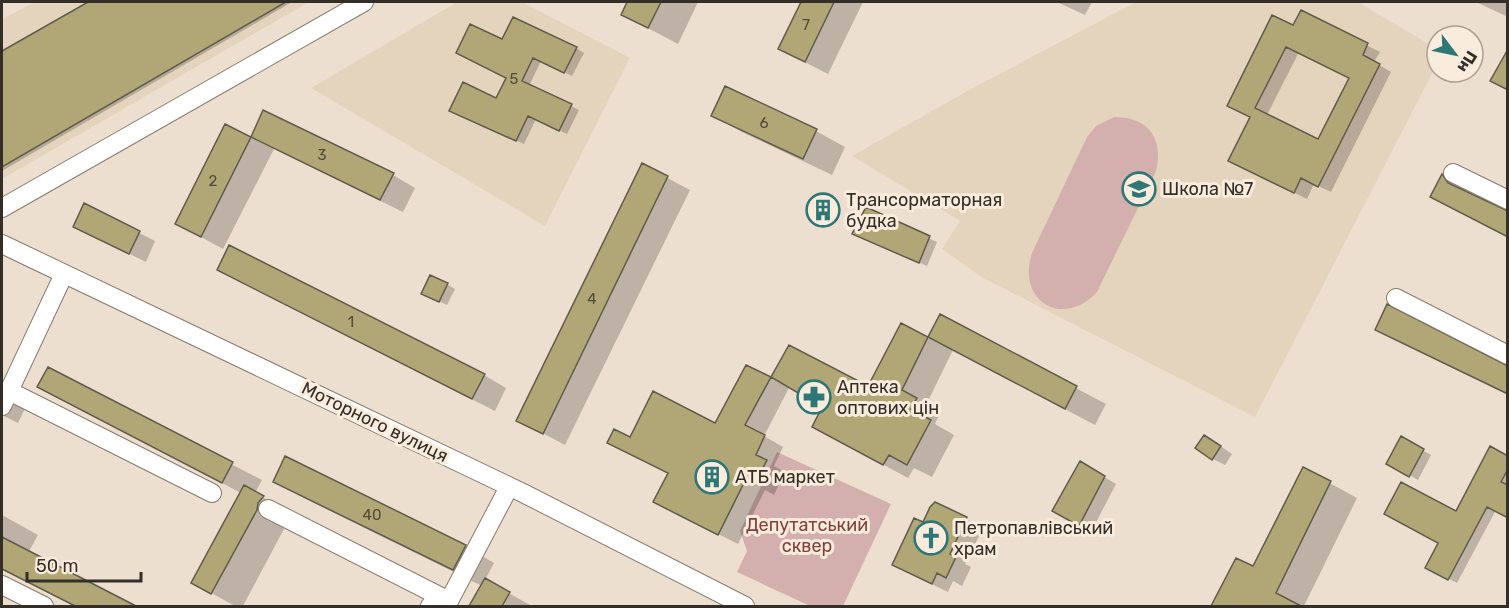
<svg xmlns="http://www.w3.org/2000/svg" width="1509" height="608" font-family="Rubik,sans-serif">
	<rect width="100%" height="100%" fill="#eddfcf"/>
	<path fill="#e5d4bd" d="M35 2H309L2 179V19Z
		M457 2H522L630 58 545 226 311 88Z
		M1136 2H1358L1437 49V64L1255 417 983 278 942 249 960 221 852 156 969 90Z"/>
	<path fill="#d3b0ad" d="M1114 117C1148 117 1164 138 1156 171L1097 292C1063 329 1016 301 1032 253L1087 137 1096 126Z
		M777 452 891 504 843 606H810L737 572 747 551 740 531Z"/>
	<path fill="#0003" fill-rule="evenodd" d="M91 2H292L2 171V53Z
		M629 2H698L678 44 623 15Z
		M802 2H863L828 74 779 49Z
		M1057 2H1092L1085 15Z
		M1476 2H1508V17Z
		M1301 12 1380 52 1374 62 1391 72 1331 192 1314 184 1307 199 1242 167 1252 117 1241 112ZM1299 52 1350 78 1319 141 1267 115Z
		M502 41 576 48 584 53 572 76 541 61 529 86 579 110 567 134 536 119 524 144 459 115 497 100 507 78Z
		M263 112 393 175 415 188 403 212 274 149 223 249 177 224 226 126 251 139Z
		M713 116 816 131 845 147 832 175 742 132Z
		M643 165 690 190 565 445 518 420Z
		M1442 176 1464 189 1508 237 1432 197Z
		M821 203 834 210 829 220 816 213Z
		M85 205 155 241 146 262 91 235Z
		M867 209 937 242 927 266 861 237Z
		M219 270 484 375 506 388 495 411Z
		M447 284 455 289 447 305 431 298Z
		M941 316 1106 404 1095 425 953 350 926 405 940 413 935 424 954 435 932 477 914 468 908 478 838 440 824 406 790 386 764 436 783 447 774 466 785 472 774 495 765 490 738 544 674 512 669 474 609 442 716 425 746 367 771 379 789 347 868 388 901 325 928 339Z
		M1377 329 1508 367V395L1399 342Z
		M48 369 262 480 255 493 292 514 243 606H235L193 583 241 493 39 387Z
		M2 387 28 402 18 423 2 415Z
		M1401 438 1431 455 1418 480 1388 463Z
		M1216 443 1232 454 1225 465 1213 459Z
		M1508 457V516L1496 510 1457 583 1427 567 1456 513Z
		M1081 463 1116 484 1091 532 1055 511Z
		M1304 469 1357 498 1304 606H1213L1237 560 1254 568Z
		M275 481 465 546 494 563 485 580 532 606H471L482 586 304 498Z
		M935 503 983 528 965 564 971 567 962 586 953 581 948 592 909 573 923 524Z
		M2 515 38 535 28 553 133 606H74L2 568V549L4 545 2 544Z"/>
	<path fill="#b1a676" stroke="#5f5c4b" stroke-width="1.5" fill-rule="evenodd" d="M88 2H286L2 167V51Z
		M627 2H661L648 28 621 15Z
		M801 2H834L805 62 778 49Z
		M1301 10 1368 43 1363 55 1380 64 1318 187 1301 178 1294 193 1228 161 1250 117 1227 106 1272 15 1293 25ZM1286 47 1349 78 1318 139 1255 108Z
		M513 17 577 47 564 73 533 58 522 81 572 104 559 131 528 116 516 141 449 111 463 82 496 98 506 78 456 53 470 24 502 39Z
		M1508 49V90L1490 81Z
		M725 86 817 129 803 159 711 116Z
		M263 110 394 173 380 200 251 137Z
		M225 124 251 137 201 237 175 224Z
		M642 163 668 176 543 434 516 421Z
		M1442 174 1448 183 1508 211V237L1430 197Z
		M820 201 831 207 825 220 814 214Z
		M84 203 140 231 129 254 73 227Z
		M866 207 930 236 919 263 852 234Z
		M229 245 485 374 472 399 217 270Z
		M430 275 448 283 439 302 421 294Z
		M1387 304 1508 366V394L1375 330Z
		M940 314 1077 386 1065 409 928 337Z
		M901 323 928 337 902 390 917 398 911 409 931 420 907 465 889 455 883 465 812 427 822 407 771 377 789 345 868 386Z
		M746 365 771 377 745 425 765 435 756 455 767 460 754 485 745 481 718 535 653 502 668 473 607 443 614 429 630 437 653 391 715 423Z
		M48 367 233 462 222 483 37 387Z
		M1204 435 1221 446 1212 460 1195 448Z
		M1401 436 1424 449 1409 477 1386 464Z
		M1490 446 1508 456V469L1501 482 1508 485V518L1487 507 1448 580 1425 568 1438 543 1384 514 1401 482 1456 511Z
		M285 456 466 545 453 570 273 482Z
		M1080 461 1105 476 1079 526 1052 511Z
		M1303 467 1331 481 1276 593 1301 606H1211L1236 558 1253 566Z
		M244 485 264 496 258 503 257 510 211 594 191 583Z
		M935 502 967 517 950 554 956 557 946 578 937 573 932 584 892 565 914 518 923 522 930 507Z
		M2 537 136 606H75L2 569Z
		M485 578 510 592 502 606H469Z"/>
	<g fill="none" stroke-linecap="round" stroke-linejoin="round">
		<defs>
			<path id="minor" d="M1453 173 1508 200
				M2 208 364 2
				M2 244 523 493 745 606
				M1396 298 1508 355
				M9 391 212 493
				M2 406 64 274
				M268 509 449 601
				M2 585 44 606
				M430 606 449 601 509 487"/>
		</defs>
		<use href="#minor" stroke="#877b6c" stroke-width="20"/>
		<use href="#minor" stroke="#fff" stroke-width="18"/>
	</g>
	<defs>
		<symbol id="school-ring" viewBox="-11 -11 22 22"><circle r="9.5" fill="#faecdc" stroke="#2e7776" stroke-width="1.5"/><path d="M0-5L7-2L0 1L-7-2ZM-4 1L0 2.5L4 1V4Q0 6-4 4Z" fill="#2e7776"/></symbol>
		<symbol id="building-ring" viewBox="-11 -11 22 22"><circle r="9.5" fill="#faecdc" stroke="#2e7776" stroke-width="1.5"/><path d="M-4-6H4V6H1V3H-1V6H-4ZM-2.5-4.3h1.7v1.8h-1.7ZM.8-4.3h1.7v1.8H.8ZM-2.5-1h1.7V.8h-1.7ZM.8-1h1.7V.8H.8Z" fill="#2e7776"/></symbol>
		<symbol id="pharmacy-ring" viewBox="-11 -11 22 22"><circle r="9.5" fill="#faecdc" stroke="#2e7776" stroke-width="1.5"/><path d="M-2-6h4v4h4v4h-4v4h-4v-4h-4v-4h4Z" fill="#2e7776"/></symbol>
		<symbol id="church-ring" viewBox="-11 -11 22 22"><circle r="9.5" fill="#faecdc" stroke="#2e7776" stroke-width="1.5"/><path d="M-1.2-6h2.4v3.5h3.3v2.4h-3.3V6h-2.4V-.1h-3.3v-2.4h3.3Z" fill="#2e7776"/></symbol>
	</defs>
	<g fill-rule="evenodd">
		<use href="#school-ring" x="1120" y="170" width="38" height="38"/>
		<use href="#building-ring" x="804" y="191" width="38" height="38"/>
		<use href="#pharmacy-ring" x="795" y="378" width="38" height="38"/>
		<use href="#building-ring" x="693" y="458" width="38" height="38"/>
		<use href="#church-ring" x="912" y="519" width="38" height="38"/>
	</g>
	<g text-anchor="middle" stroke-width="6" stroke-linejoin="round" paint-order="stroke">
		<g font-size="15" fill="#524c3c">
			<text x="806" y="30">7</text>
			<text x="514" y="84">5</text>
			<text x="764" y="128">6</text>
			<text x="322" y="160">3</text>
			<text x="213" y="186">2</text>
			<text x="592" y="304">4</text>
			<text x="351" y="327">1</text>
			<text x="372" y="520">40</text>
		</g>
		<g font-size="18" fill="#332e28" stroke="#faecdc" text-anchor="start">
			<text x="1162" y="195">Школа №7</text>
			<text x="846" y="206">Трансорматорная<tspan x="846" dy="21">будка</tspan></text>
			<text x="837" y="393">Аптека<tspan x="837" dy="21">оптових цін</tspan></text>
			<text x="735" y="483">АТБ маркет</text>
			<text x="954" y="534">Петропавлівський<tspan x="954" dy="21">храм</tspan></text>
		</g>
		<g font-size="18" fill="#332e28" stroke="#faecdc">
			<text transform="translate(375 422) rotate(26)" y="6">Моторного вулиця</text>
		</g>
		<g font-size="18" fill="#85403c" stroke="#faecdc">
			<text x="807" y="531">Депутатський<tspan x="807" dy="21">сквер</tspan></text>
		</g>
	</g>
	<rect width="1509" height="608" fill="none" stroke="#332e28" stroke-width="6"/>
	<g transform="translate(1455 54) rotate(122)"><circle r="28" fill="#faecdc" stroke="#aaa094" stroke-width="1.5"/>
	<path d="M0-4.5L10 22L0 15L-10 22Z" fill="#2e7776"/>
	<text y="-9" font-size="16" font-weight="bold" text-anchor="middle" fill="#332e28">Пн</text>
	</g>
	<path d="M27 572v9h114v-9" fill="none" stroke="#332e28" stroke-width="3"/>
	<text x="36" y="572" font-size="18" fill="#332e28" stroke="#faecdc" stroke-width="4.5" paint-order="stroke">50 m</text>
</svg>
